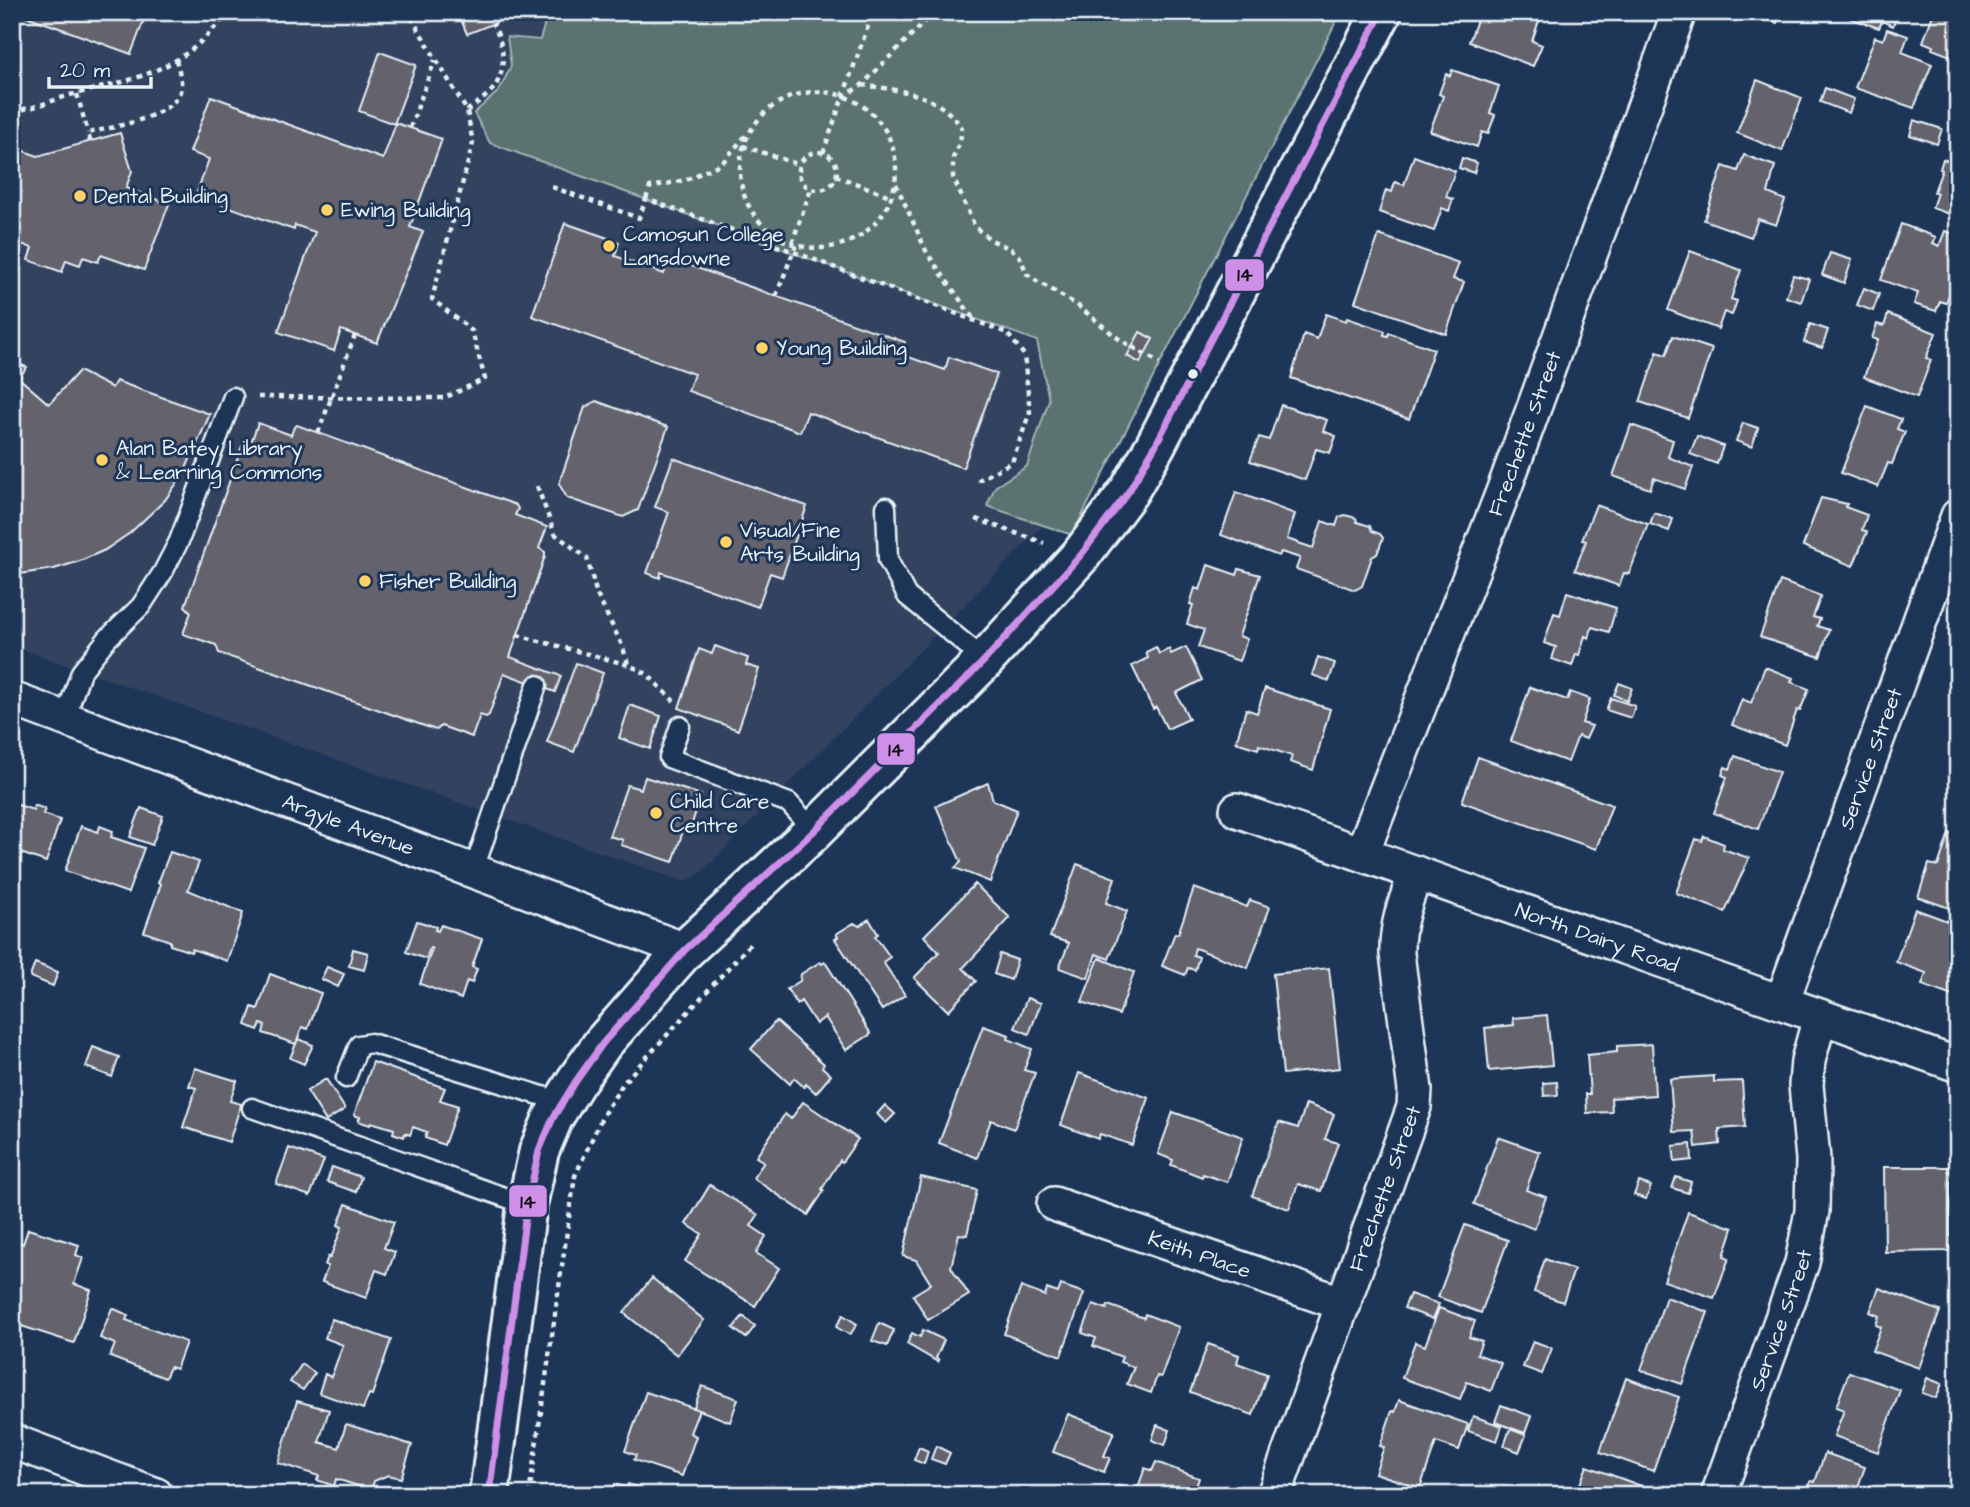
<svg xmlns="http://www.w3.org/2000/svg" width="1970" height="1507" font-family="'Architects Daughter',sans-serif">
	<rect width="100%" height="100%" fill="#1d3557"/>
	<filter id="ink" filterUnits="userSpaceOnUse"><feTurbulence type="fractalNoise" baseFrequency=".0143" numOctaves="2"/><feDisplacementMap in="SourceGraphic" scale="14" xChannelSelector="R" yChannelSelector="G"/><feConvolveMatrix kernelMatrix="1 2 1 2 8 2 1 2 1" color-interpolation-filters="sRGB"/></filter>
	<g filter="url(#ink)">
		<path fill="#32425e" d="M12 12H1326L1087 481 702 872 685 882 12 646Z"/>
		<path fill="#5a726f" stroke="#a1b2b4" stroke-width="2" d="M548 12H1341L1072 535 987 506 995 487 1027 466 1049 400 1037 341 490 143 474 113 499 91 511 66 507 37 540 40Z"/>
		<path fill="#63626d" stroke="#e8f1f8" stroke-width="2" d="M15 12H147L131 54Z
			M503 12 505 19 467 34 460 17 435 12Z
			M1480 12H1542L1532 41 1542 45 1533 66 1469 42Z
			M1750 12H1781L1777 23Z
			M1842 12H1898L1893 26 1882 21 1879 28 1841 15Z
			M1934 12H1958V54L1954 53 1953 57 1932 49 1933 46 1923 42Z
			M1887 29 1908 36 1902 52 1932 64 1914 108 1855 88 1875 37 1883 40Z
			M380 52 416 65 394 124 359 111Z
			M1452 70 1499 86 1490 113 1495 115 1488 134 1482 132 1477 147 1430 131 1443 96 1439 94 1446 74 1450 76Z
			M1757 80 1802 98 1782 151 1737 133Z
			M1825 88 1854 99 1849 113 1820 102Z
			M211 96 383 159 396 123 442 139 410 227 423 232 377 343 341 330 334 351 278 332 315 232 295 225 294 230 196 195 209 159 190 152Z
			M1914 120 1942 129 1937 144 1910 135Z
			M120 133 132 171 126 188 169 204 144 270 101 255 98 262 83 257 80 265 66 260 62 272 28 260 32 248 19 243 22 235 12 232V147L38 156Z
			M1952 153 1958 155V217L1932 208 1937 193 1934 192 1942 170 1940 169 1943 159 1949 161Z
			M1744 155 1775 166 1768 193 1785 200 1776 225 1758 219 1751 237 1704 220 1723 166 1738 171Z
			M1414 156 1455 171 1446 197 1453 199 1449 211 1442 208 1434 231 1379 212 1386 190 1392 192 1395 182 1404 185Z
			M1462 158 1477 163 1474 173 1459 168Z
			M565 223 619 242 615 256 664 274 669 258 905 342 900 354 945 370 949 357 997 374 963 468 808 412 800 432 688 391 694 374 532 316Z
			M1901 224 1936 237 1933 243 1939 246 1945 231 1958 235V286H1952L1946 303 1940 301 1936 311 1914 304 1918 293 1881 280Z
			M1379 235 1459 263 1453 279 1464 282 1446 334 1355 302Z
			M1690 251 1741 270 1731 299 1737 301 1732 315 1724 312 1718 329 1668 310Z
			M1830 253 1852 260 1844 283 1822 275Z
			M1793 275 1809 279 1801 302 1786 297Z
			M1864 288 1879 294 1873 311 1857 305Z
			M1326 314 1346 321 1347 318 1385 331 1384 335 1388 336 1389 333 1434 349 1409 419 1291 378 1304 334 1317 339Z
			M1888 314 1936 333 1926 358 1931 360 1917 397 1864 377 1878 340 1872 338 1877 324 1884 326Z
			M1810 324 1828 330 1822 348 1804 342Z
			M1140 332 1153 339 1140 363 1127 356Z
			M1673 336 1712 349 1688 418 1640 402 1657 352 1666 355Z
			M12 362 27 367 19 378 49 404 79 371 112 388 116 381 210 414 184 473 165 500 130 533 105 550 80 561 54 569 12 575Z
			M596 401 668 427 638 510 623 517 567 498 559 484 585 407Z
			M1281 405 1327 420 1323 431 1336 436 1330 453 1316 449 1305 480 1250 461 1259 437 1269 440Z
			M1867 406 1901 419 1897 429 1905 432 1892 464 1888 463 1878 487 1841 473Z
			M258 423 291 435 294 427 297 425 516 505 518 509 515 515 547 527 539 548 545 552V556L510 657 561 676 555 692 504 673 489 715 486 717 480 715 472 737 441 726 437 730 433 729 219 653 216 645 183 634 191 612 185 606 242 446 245 443 250 445Z
			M1743 423 1758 428 1752 447 1736 441Z
			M1631 425 1673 440 1668 457 1693 467 1685 489 1654 478 1650 489 1613 476Z
			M1697 436 1723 446 1717 464 1690 454Z
			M673 458 807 506 782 577 770 573 758 607 661 572 660 578 647 573 669 512 655 507Z
			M1236 492 1295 514 1287 539 1313 548 1322 521 1336 526 1339 517 1345 515 1356 518 1357 522 1370 526 1372 531 1380 534 1383 538 1377 554 1372 557 1362 586 1355 590 1296 569 1300 558 1281 552 1279 556 1221 535Z
			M1821 498 1847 504 1845 507 1867 515 1862 530 1867 532 1853 566 1803 546Z
			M1596 505 1648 524 1629 574 1624 573 1619 586 1575 570 1586 541 1582 540Z
			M1654 513 1673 519 1669 531 1650 524Z
			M1208 565 1237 575 1239 569 1260 575 1239 636 1247 639 1239 661 1198 647 1204 630 1187 624 1193 605 1190 604 1195 588 1200 590Z
			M1780 581 1821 596 1813 617 1820 619 1817 626 1829 630 1820 657 1760 637Z
			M1567 592 1616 608 1609 632 1592 627 1589 638 1585 636 1579 655 1576 654 1572 666 1552 659 1556 647 1544 643 1554 613 1560 615Z
			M715 646 748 658 746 665 759 669 738 730 679 708 699 649 712 654Z
			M1156 647 1159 654 1169 649 1171 654 1186 647 1202 680 1176 693 1189 719 1167 729 1156 707 1153 709 1132 666 1148 658 1146 652Z
			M1318 657 1335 663 1329 681 1312 675Z
			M576 663 603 673 574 752 547 742Z
			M1765 667 1793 678 1791 682 1809 689 1800 711 1797 710 1785 745 1732 725 1742 699 1751 703Z
			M1619 683 1632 688 1627 701 1614 695Z
			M1530 687 1567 700 1570 692 1590 699 1582 723 1592 726 1586 739 1578 736 1568 762 1511 741Z
			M1265 688 1330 709 1313 770 1290 762 1292 756 1259 745 1258 749 1236 742 1246 709 1257 713Z
			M1611 698 1635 706 1631 718 1606 710Z
			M630 705 661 716 650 749 619 738Z
			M1735 756 1779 772 1758 829 1714 813 1727 777 1722 775 1725 767 1730 769Z
			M1478 757 1612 805 1596 849 1462 802Z
			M645 777 701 795 689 833 683 831 673 862 621 845 623 840 609 836 627 785 641 789Z
			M988 783 993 800 1017 810 990 882 955 868 961 862 936 806Z
			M12 803 33 810 34 805 45 809 43 814 60 820 46 862 12 850Z
			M141 808 163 816 152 845 130 837Z
			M81 826 98 832 100 826 113 831 111 837 144 848 128 893 65 871Z
			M1949 833 1958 836V911L1918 897 1929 864 1938 866Z
			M1704 836 1724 844 1723 849 1749 858 1725 912 1676 893 1696 839 1702 841Z
			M170 852 199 862 188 890 243 913 227 961 192 949 191 952 170 945V941L144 932 161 884 158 883Z
			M1077 864 1115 878 1106 903 1127 911 1109 959 1096 954 1088 978 1059 968 1069 943 1050 937Z
			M975 884 1010 918 963 968 976 981 948 1011 914 978 939 952 924 936Z
			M1194 888 1247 907 1250 900 1270 907 1248 968 1195 948 1193 955 1199 957 1195 970 1188 968 1185 975 1162 966 1175 933 1178 934Z
			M1915 909 1958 925V998L1922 985 1926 973 1896 962Z
			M869 919 878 934 875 936 890 957 883 962 905 995 882 1010 835 939 838 937 836 934 854 923 859 926Z
			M417 921 436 927 435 930 438 931 441 925 482 939 472 967 477 969 472 983 467 981 461 999 420 984 432 949 430 948 426 959 406 952Z
			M353 949 368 953 364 970 349 966Z
			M1000 954 1017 960 1011 980 994 974Z
			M1099 958 1134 972 1119 1015 1082 1002Z
			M820 962 822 964 825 962 871 1034 846 1050 825 1017 816 1024 801 1001 797 1004 787 989 800 981 801 974Z
			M35 963 58 972 53 986 30 977Z
			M327 967 344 974 338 987 321 979Z
			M1329 968 1340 1068 1283 1074 1273 974Z
			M270 974 321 993 308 1029 302 1027 296 1044 263 1033 265 1025 261 1024 258 1030 246 1025 252 1007 258 1009Z
			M1027 998 1041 1003 1029 1034 1015 1028Z
			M1547 1015 1552 1065 1489 1071 1485 1028 1514 1025 1513 1018Z
			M776 1021 824 1064 822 1067 831 1075 816 1093 806 1084 804 1087 794 1078 790 1084 751 1049Z
			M983 1026 1009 1035 1008 1039 1032 1049 1024 1070 1035 1073 1014 1129 991 1120 977 1158 939 1143Z
			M298 1039 313 1045 304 1064 290 1058Z
			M1652 1044 1655 1095 1611 1098 1612 1112 1587 1113 1586 1094H1590L1587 1055 1617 1052V1046Z
			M93 1047 119 1057 112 1077 86 1067Z
			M373 1062 445 1088 440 1100 458 1106 444 1145 425 1138 427 1132 413 1127 410 1135 405 1133 404 1137 393 1133 394 1129 371 1122 370 1125 358 1121 360 1117 354 1115Z
			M195 1068 237 1081 230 1101 241 1104 229 1142 183 1127 196 1088 189 1086Z
			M1079 1073 1149 1098 1132 1145 1100 1134 1098 1139 1061 1125Z
			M1714 1076V1082L1742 1081 1745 1127 1719 1129 1720 1144 1696 1147 1694 1131 1674 1132 1670 1079Z
			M326 1079 345 1109 326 1121 307 1091Z
			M1557 1082 1558 1095 1544 1096 1543 1083Z
			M803 1102 858 1139 842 1162 840 1160 822 1189 824 1191 808 1215 753 1178 764 1162 756 1157 785 1114 791 1119Z
			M1306 1104 1334 1114 1325 1139 1338 1143 1321 1191 1298 1184 1289 1209 1252 1196 1279 1122 1298 1128Z
			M885 1105 895 1114 886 1123 877 1114Z
			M1173 1112 1243 1137 1227 1182 1203 1174 1202 1177 1171 1165 1173 1160 1158 1154Z
			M1498 1137 1540 1152 1526 1190 1546 1197 1534 1229 1474 1204Z
			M1691 1144 1692 1160 1675 1162 1673 1146Z
			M289 1148 324 1160 310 1196 276 1184Z
			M332 1167 361 1177 356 1192 327 1182Z
			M1884 1167H1948V1171L1953 1170 1952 1182H1950V1236H1953V1246H1950V1251L1885 1252Z
			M921 1177 977 1190 967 1235 959 1234 951 1267 969 1295 928 1320 913 1295 931 1284 916 1260 903 1256Z
			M1676 1177 1691 1182 1688 1193 1672 1188Z
			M1639 1182 1651 1186 1646 1199 1634 1195Z
			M710 1185 758 1215 751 1226 766 1236 756 1253 779 1268 755 1306 685 1261 702 1234 686 1224Z
			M346 1204 394 1222 384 1248 395 1252 387 1274 376 1270 366 1298 322 1282 328 1266 325 1265 328 1257 330 1258 342 1227 338 1225Z
			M1688 1212 1733 1228 1724 1256 1729 1258 1714 1298 1664 1281Z
			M1465 1225 1508 1240 1481 1313 1438 1297Z
			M28 1229 79 1245 76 1255 83 1258 74 1284 91 1290 74 1343 12 1323V1263L19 1242 23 1244Z
			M1545 1259 1574 1270 1563 1302 1534 1292Z
			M652 1278 704 1320 677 1355 624 1313Z
			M1061 1285 1084 1293 1061 1356 1004 1334 1021 1287 1045 1296 1047 1289 1058 1293Z
			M1879 1288 1940 1311 1919 1368 1872 1351 1881 1327 1876 1325 1879 1316 1870 1312Z
			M1410 1294 1439 1304 1433 1319 1404 1308Z
			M1666 1297 1708 1312 1682 1384 1641 1370Z
			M1093 1304 1107 1309 1108 1305 1144 1318 1145 1314 1179 1327 1161 1377 1157 1376 1151 1393 1127 1384 1134 1367 1120 1362 1122 1357 1093 1346 1096 1338 1082 1333Z
			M112 1308 128 1315 126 1320 186 1342 176 1369 170 1367 165 1378 110 1357 115 1344 100 1338Z
			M1439 1308 1475 1321 1469 1337 1482 1341 1477 1354 1501 1363 1491 1391 1467 1382 1460 1399 1402 1378 1415 1342 1425 1346Z
			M843 1315 857 1324 850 1335 836 1327Z
			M743 1316 755 1326 746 1338 733 1328Z
			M332 1319 391 1340 372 1395 369 1394 363 1409 319 1393 325 1374 331 1377 343 1345 325 1338Z
			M879 1323 894 1330 887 1346 872 1341Z
			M923 1330 944 1340 936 1358 939 1360 938 1362 907 1344 912 1333 920 1337Z
			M1533 1341 1552 1348 1542 1374 1523 1367Z
			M1208 1344 1239 1355 1237 1363 1267 1374 1253 1415 1190 1392Z
			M302 1364 315 1373 303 1390 290 1382Z
			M1849 1372 1900 1390 1878 1452 1834 1436 1844 1410 1836 1407Z
			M1626 1378 1679 1397 1653 1471 1600 1452Z
			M1927 1378 1942 1384 1936 1398 1922 1393Z
			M702 1386 738 1399 730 1422 694 1408Z
			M646 1392 699 1410 690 1433 696 1436 682 1476 634 1460 636 1455 625 1451Z
			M1399 1400 1468 1424 1459 1450 1436 1442 1420 1488 1375 1473 1384 1447 1380 1446 1392 1411 1395 1412Z
			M297 1401 329 1410 319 1442 339 1448 346 1424 412 1445 401 1478 388 1475 374 1481 371 1490 336 1479 334 1486 317 1480 319 1476 278 1463Z
			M1501 1405 1531 1416 1525 1433 1495 1422Z
			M1068 1414 1114 1432 1104 1456 1110 1458 1104 1472 1053 1452Z
			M1473 1416 1502 1426 1497 1441 1468 1431Z
			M1157 1425 1170 1430 1165 1445 1152 1440Z
			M1510 1429 1526 1435 1519 1452 1504 1446Z
			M936 1446 950 1453 945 1464 931 1459Z
			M919 1447 928 1451 924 1464 914 1460Z
			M1825 1453 1865 1467 1855 1495H1806L1811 1481 1815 1482Z
			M1156 1462 1199 1478 1193 1495H1114L1118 1486 1136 1493 1145 1468 1152 1471Z
			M1587 1466 1652 1490 1651 1495H1584L1577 1492Z
			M615 1484 627 1488 628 1484 660 1495H611Z"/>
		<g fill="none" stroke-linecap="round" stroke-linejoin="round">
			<defs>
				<path id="lane" d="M886 507 888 560 907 596 985 660
					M65 718 81 672 107 639 141 606 163 572 179 541 233 397
					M680 726 669 758 789 803 814 831
					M473 872 537 685
					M346 1078 359 1045 371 1043 562 1102
					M252 1108 527 1205"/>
				<g id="street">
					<path id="s1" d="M12 699 685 950"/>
					<path id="s2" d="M1237 810 1958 1065"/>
					<path id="s3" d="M1362 853 1503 492 1679 12"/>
					<path id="s4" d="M1782 1002 1958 516"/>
					<path id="s5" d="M1054 1204 1344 1304"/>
					<path d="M12 1441 156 1495"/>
					<path id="s6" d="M1274 1495 1414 1107 1415 1090 1397 954C1396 924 1406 900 1416 873"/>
					<path id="s7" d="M1718 1495 1802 1263 1812 1211 1813 1159 1806 1085 1808 1061 1820 1017"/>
				</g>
				<path id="secondary" d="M489 1495 527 1205 539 1151 553 1118 576 1081 603 1043 685 950 814 831 985 660 1081 555 1129 491 1155 446 1382 12"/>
			</defs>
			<use href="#lane" stroke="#e8f1f8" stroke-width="23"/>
			<use href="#street" stroke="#e8f1f8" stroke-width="38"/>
			<use href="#secondary" stroke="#e8f1f8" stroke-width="44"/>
			<path stroke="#e8f1f8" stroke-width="4.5" stroke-dasharray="5 5" stroke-linecap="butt" d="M862 85C902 91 937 92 962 128L960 142 953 158V177L975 227 991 240 1011 249 1020 257 1027 274 1035 280 1077 305 1119 339 1160 363
				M740 170a78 78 0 1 1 156 0a78 78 0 1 1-156 0Z
				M77 94 88 133
				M843 97 862 85 934 12
				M12 110C32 110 50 101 70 95 111 85 151 78 187 53 203 42 216 25 230 12
				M467 111C475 104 487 97 493 89 508 69 504 45 493 24
				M410 128 435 60
				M90 141 88 133C112 127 178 117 181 87 182 79 178 68 176 60
				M743 146 800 165
				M799 171a19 19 0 1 1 38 0a19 19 0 1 1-38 0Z
				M823 153 873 12
				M836 176 890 196
				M896 184 927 253 973 318
				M552 187 639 218 646 199 794 252 1007 333 1024 355 1030 412 1012 462 977 481
				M646 199 650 187 686 180 722 163 747 134
				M792 243 811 189
				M776 296 796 245
				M258 397 444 398 485 379 472 331 432 299 473 143 467 111 411 17 404 12
				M537 486 555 534 587 558 597 595 621 643 629 665
				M976 519 1044 543
				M517 635 629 665 647 674 674 701
				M529 1495 575 1176 603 1115 624 1082 753 941"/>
			<use href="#lane" stroke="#1d3557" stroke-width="18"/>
			<use href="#street" stroke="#1d3557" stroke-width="33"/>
			<use href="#secondary" stroke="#1d3557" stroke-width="38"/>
			<path stroke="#e8f1f8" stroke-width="4.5" stroke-dasharray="5 5" stroke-linecap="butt" d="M318 433 355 335"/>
			<defs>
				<path id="bus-1" d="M489 1495 527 1205 539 1151 553 1118 576 1081 603 1043 685 950 814 831 985 660 1081 555 1129 491 1155 446 1382 12"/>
			</defs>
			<use href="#bus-1" stroke="#1d3557" stroke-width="12"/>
			<use href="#bus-1" stroke="#ce8fe9" stroke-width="7"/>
		</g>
	</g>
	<g fill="#ffd166" stroke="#1d3557" stroke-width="2.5">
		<circle cx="80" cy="196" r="7"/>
		<circle cx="327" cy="210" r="7"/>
		<circle cx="609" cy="246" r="7"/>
		<circle cx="762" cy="348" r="7"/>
		<circle cx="102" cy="460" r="7"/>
		<circle cx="726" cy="542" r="7"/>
		<circle cx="365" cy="581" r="7"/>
		<circle cx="656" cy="813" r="7"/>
	</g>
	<circle fill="#e8f1f8" stroke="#1d3557" stroke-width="2.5" cx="1193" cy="374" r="6"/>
	<g text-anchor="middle" stroke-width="6" stroke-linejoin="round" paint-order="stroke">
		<g font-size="21" fill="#e8f1f8" stroke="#1d3557" text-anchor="start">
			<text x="94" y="203">Dental Building</text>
			<text x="341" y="217">Ewing Building</text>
			<text x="623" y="241">Camosun College<tspan x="623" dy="24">Lansdowne</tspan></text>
			<text x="776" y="355">Young Building</text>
			<text x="116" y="455">Alan Batey Library<tspan x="116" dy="24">&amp; Learning Commons</tspan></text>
			<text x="740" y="537">Visual/Fine<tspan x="740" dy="24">Arts Building</tspan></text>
			<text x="379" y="588">Fisher Building</text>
			<text x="670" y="808">Child Care<tspan x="670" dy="24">Centre</tspan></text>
		</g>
		<g font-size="21" fill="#e8f1f8" stroke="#1d3557">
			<text dy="7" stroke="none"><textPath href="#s3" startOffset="450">Frechette Street</textPath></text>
			<text dy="7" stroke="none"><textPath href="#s4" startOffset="259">Service Street</textPath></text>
			<text dy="7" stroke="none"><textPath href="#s1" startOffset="359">Argyle Avenue</textPath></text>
			<text dy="7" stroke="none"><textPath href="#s2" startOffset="382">North Dairy Road</textPath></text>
			<text dy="7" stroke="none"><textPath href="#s6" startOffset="326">Frechette Street</textPath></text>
			<text dy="7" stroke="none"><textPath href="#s5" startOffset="154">Keith Place</textPath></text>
			<text dy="7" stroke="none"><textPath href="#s7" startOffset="186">Service Street</textPath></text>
		</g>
	</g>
	<g stroke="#1d3557" stroke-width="2.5">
		<rect x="1224" y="258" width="41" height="34" rx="7" fill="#ce8fe9"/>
		<rect x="876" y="732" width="40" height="34" rx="7" fill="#ce8fe9"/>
		<rect x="508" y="1184" width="40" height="34" rx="7" fill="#ce8fe9"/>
	</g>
	<g font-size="19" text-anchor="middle" font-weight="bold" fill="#111">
		<text x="1245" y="281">14</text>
		<text x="896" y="756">14</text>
		<text x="528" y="1208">14</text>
	</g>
	<rect width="1970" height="1507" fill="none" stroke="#1d3557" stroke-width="42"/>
	<rect x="21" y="21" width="1928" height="1465" fill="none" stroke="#e8f1f8" stroke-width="2.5" filter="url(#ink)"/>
	<path d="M49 77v10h102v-10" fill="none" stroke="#e8f1f8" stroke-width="3.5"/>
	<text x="60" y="77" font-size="21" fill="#e8f1f8" stroke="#1d3557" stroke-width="5" paint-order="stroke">20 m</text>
</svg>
